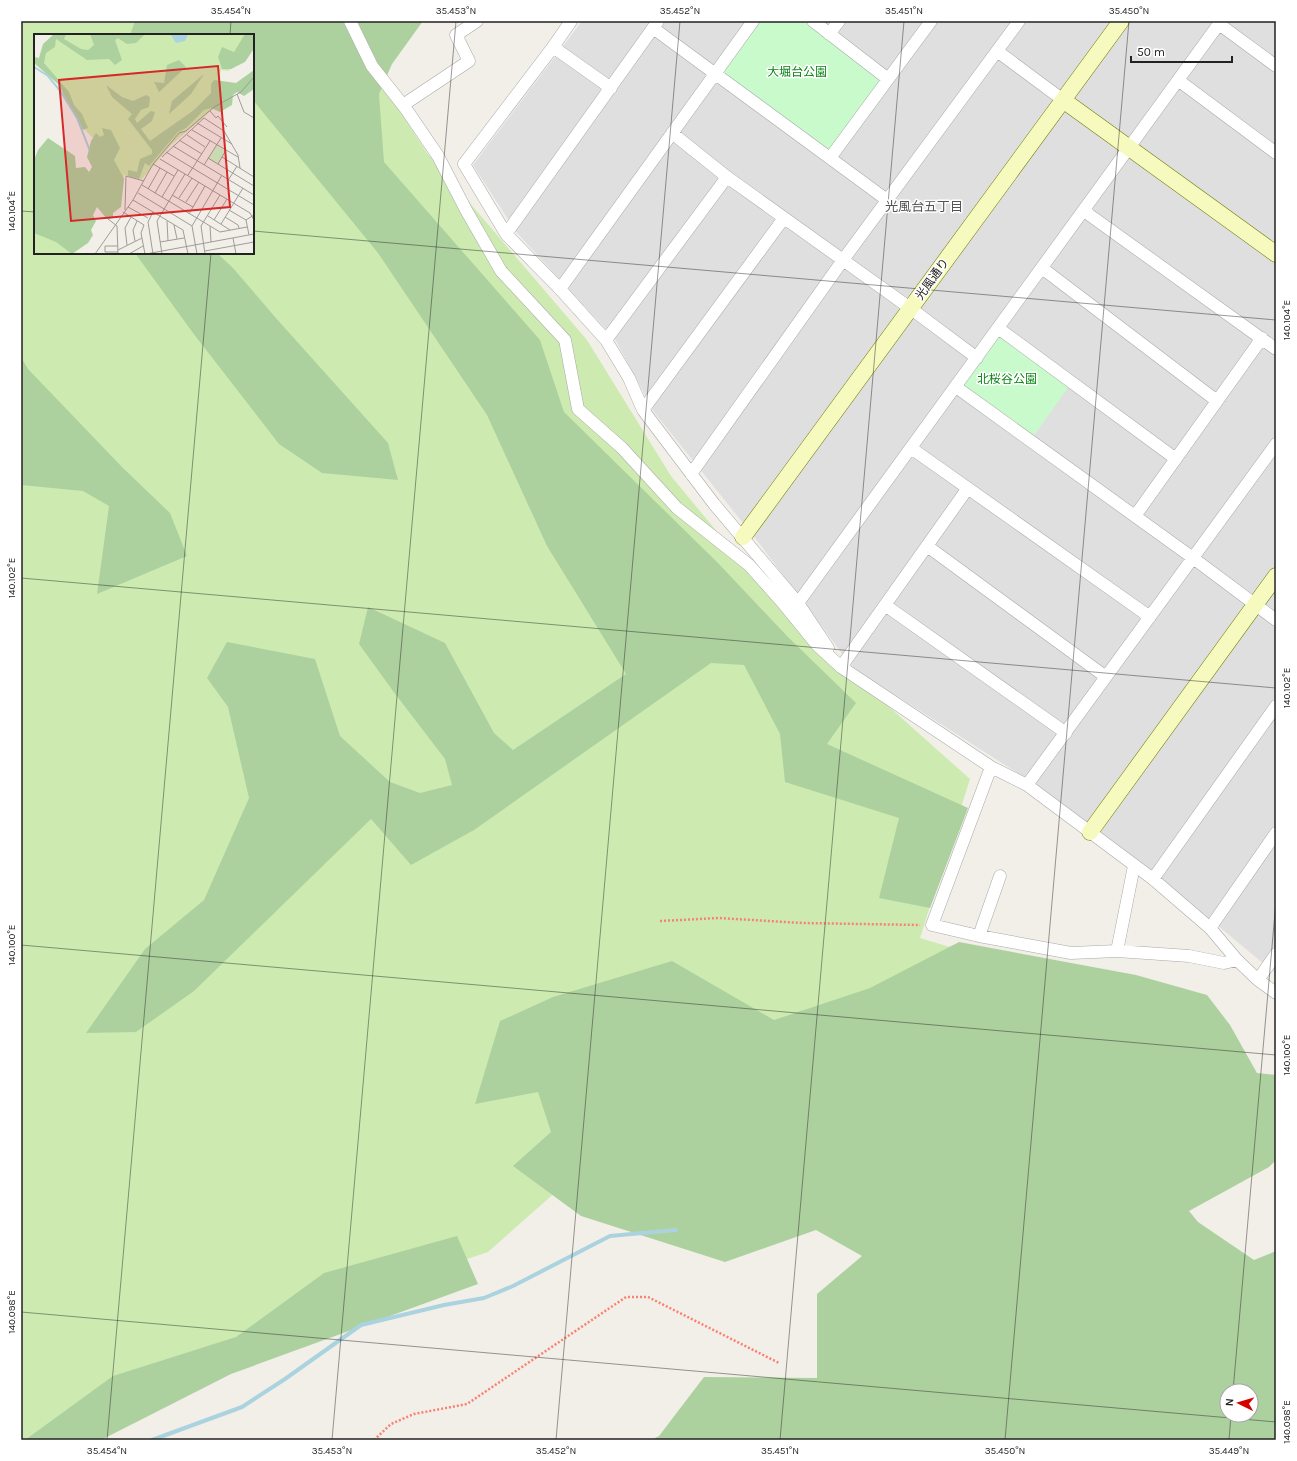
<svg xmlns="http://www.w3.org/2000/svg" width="1297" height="1461" font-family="Karla,'Noto Sans JP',sans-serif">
	<rect width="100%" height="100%" fill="#f2efe9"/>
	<path fill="#e0dfdf" d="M582 21H1276V974L1163 880 1038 786 853 668 759 543 654 412 615 339 517 233 473 165Z"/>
	<path fill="#cdebb0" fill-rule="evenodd" d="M21 21H341L427 153 587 340 671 476 786 615 970 779 920 938 1026 970 575 1175 488 1252 236 1337 53 1440H21ZM35 35H253V253H35Z"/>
	<path fill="#add19e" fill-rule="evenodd" d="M135 21H423L392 64 379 94 384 162 540 340 564 412 718 563 787 636 856 703 827 744 968 808 930 908 879 898 899 818 785 782 780 734 744 665 711 663 474 830 411 865 371 819 194 991 136 1032 86 1033 145 949 204 900 249 798 228 707 207 678 227 642 315 659 340 736 390 782 420 793 452 785 445 759 393 691 359 644 368 607 445 643 494 733 513 750 626 674 547 546 487 415 378 253 253 100V35H130Z
		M135 253H217L233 268 275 317 388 443 398 480 322 473 279 444 193 333Z
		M21 357 28 369 122 467 170 513 187 556 97 594 109 506 83 491 21 485Z
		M959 942 1136 975 1207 995 1230 1025 1257 1073 1276 1075V1160L1269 1167 1189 1211 1198 1222 1254 1260 1276 1251V1440H651L659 1436 704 1377 817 1378V1294L862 1256 816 1230 725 1262 581 1216 513 1166 551 1132 538 1092 475 1104 500 1021 553 997 672 961 774 1020 870 988ZM1227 1391H1251V1415H1227Z
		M457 1236 478 1284 231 1374 101 1440H25L113 1376 236 1337 324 1273Z"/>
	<path fill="#c8facc" d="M753 21H813L888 79 830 158 715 73Z
		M998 328 1072 382 1030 441 956 387Z"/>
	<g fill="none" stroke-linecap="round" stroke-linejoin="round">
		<path stroke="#aad3df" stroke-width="4" d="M152 1440 242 1407 285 1379 361 1325 444 1305 484 1298 513 1286 610 1236 676 1230"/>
		<defs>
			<path id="street" d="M350 21 372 66 406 109 438 156 466 210 501 271 565 340 578 409 622 448 677 508 749 565 782 602 817 645 841 667 991 767 1027 785 1153 879 1210 928 1237 960 1258 980 1276 993
				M571 21 553 47 464 164 506 234 560 289 606 340 629 378 643 410 714 504 798 603 828 648
				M813 21 888 79
				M1219 24 1276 66
				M653 28 887 200
				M829 34 839 21
				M553 47 611 88
				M997 51 1063 100
				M1178 80 1276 153
				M403 105 469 61 456 35 477 21
				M672 133 727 177 910 308 977 358
				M830 158 931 21
				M1084 211 1276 349
				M506 234 658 21
				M1042 268 1217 401
				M560 289 753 21
				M998 328 1176 459
				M606 340 727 177
				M956 387 1193 558 1276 620
				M643 410 784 218
				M911 448 1150 617
				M691 474 843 260 1019 21
				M1135 516 1262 338
				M927 546 1106 677
				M798 603 1221 21
				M885 605 1066 733
				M841 667 968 488
				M991 767 932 925 979 936 1071 953 1117 951 1189 956 1224 963 1237 960
				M1027 785 1276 444
				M1153 879 1276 706
				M1210 928 1276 833
				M979 936 1000 876
				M1117 951 1134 866
				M1258 980 1276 954"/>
			<path id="secondary" d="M1063 100 1276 254
				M743 537 1121 21
				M1090 832 1276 576"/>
		</defs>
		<use href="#street" stroke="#a9a9a9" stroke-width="13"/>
		<use href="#secondary" stroke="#707d05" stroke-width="17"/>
		<path stroke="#fa8072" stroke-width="2.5" stroke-dasharray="2 2" stroke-linecap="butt" d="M660 921 719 918 802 923 920 925
			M374 1440 391 1424 414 1414 467 1404 626 1297H648L779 1363"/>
		<use href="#street" stroke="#fff" stroke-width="12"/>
		<use href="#secondary" stroke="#f7fabf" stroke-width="16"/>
	</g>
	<path fill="none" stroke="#222" stroke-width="1" stroke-opacity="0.45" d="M230 35 231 21M21 211 35 212M253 231 1276 320M21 578 1276 688M21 945 1276 1055M21 1312 1276 1422M1233 1391 1276 901M107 1440 211 253M332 1440 456 21M556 1440 680 21M780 1440 904 21M1005 1440 1129 21M1229 1440 1231 1415"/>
	<g text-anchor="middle" stroke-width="3" stroke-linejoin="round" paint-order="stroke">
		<g font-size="12" fill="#0c8416" stroke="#fff">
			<text x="797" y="76">大堀台公園</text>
			<text x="1007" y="383">北桜谷公園</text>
		</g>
		<g font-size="12" fill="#222" stroke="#fff">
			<text transform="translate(932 279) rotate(-54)" y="4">光風通り</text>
		</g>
		<g font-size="13" fill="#555" stroke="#fff">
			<text x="924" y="211">光風台五丁目</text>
		</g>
	</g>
	<g transform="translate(34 34)">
		<rect width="220" height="220" fill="#f2efe9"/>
		<path d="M23 0H220L209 27 194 37 187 36 185 44 191 65 138 110 108 145 90 141 88 153 61 106 52 97 40 71 26 49 4 28ZM0 196 16 202 42 220H0Z" fill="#cdebb0"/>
		<path d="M20 0H32L30 5 47 15 54 16 60 11 56 0H111L102 9 93 10 84 4 81 6 88 26 81 31 75 25 53 26 22 5 21 13 12 19 10 29 35 58 40 71 48 80 54 94 49 96 24 50 0 29V23L5 24 9 10ZM211 0H220L219 16 211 28 197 35H188L184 23 188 13 200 18ZM145 26 152 33 125 58 120 48 130 49 133 31ZM220 36V55L210 62 203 58 199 61 198 71 186 78 177 74 170 76 152 94 144 98 115 132 111 129 105 145 94 142V136L103 138 106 125 118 120V116L94 85 98 80 78 63 72 51 88 63 99 67 112 61 116 63 115 73 107 76 101 85 103 89 117 77 121 78 118 87 107 95 116 107 160 76 177 59V50L180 46 202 49ZM170 40 157 60 135 80 138 67ZM68 94 77 96 86 114 80 126 90 145 87 173 79 179V184L73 185 63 173 59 181 62 187 57 196 59 201 54 209 38 220 22 208 0 199V126L4 116 14 104 41 122 42 134 51 133 55 138 58 133 53 123 57 107 62 99 66 103 70 101Z" fill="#add19e"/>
		<path d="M183 111 192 116 184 130 174 124Z" fill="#c8facc"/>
		<path d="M154 0 151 7 142 9 137 1Z" fill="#aad3df"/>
		<path fill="none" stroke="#aad3df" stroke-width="2" d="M0 33 14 42 27 58 43 84 56 117"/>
		<path fill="none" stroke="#9f9d99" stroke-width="1" d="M203 60 210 78 220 84M176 77 182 84 184 82 193 93M163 89 198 110M158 96 204 123M153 101 171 113M145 106 168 120M139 112 220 161M132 118 220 171M128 123 170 84 190 97 204 121 206 134M188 123 220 143M174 124 220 152M126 125 216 179 220 186M119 130 140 142M184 130 192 116M170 131 187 104M154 141 176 107M195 145 203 132M108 151 186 198 213 193M114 155 126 134M104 159 158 192M121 159 133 138M138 161 159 173M128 163 144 136M145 164 158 144M99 166 149 196 154 220M152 168 165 148M94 173 114 184M91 176 92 142 110 147M195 176 212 186M89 178 110 191M119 178 114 188 119 220M155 180 171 152M174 182 196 196M191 183 204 191 205 194M74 185 83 192 84 220M180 186 193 165M133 187 134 207M187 190 209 154M110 191 107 199 111 220M140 191 143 205M176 192 177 208M215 201 212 186 220 181M199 204 202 220M101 207 99 196 103 187M126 208 150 204M93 211 91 194 97 183M84 212H71V218H84M84 216 108 204M171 217 220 208M61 220 99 166 119 130 145 99 152 97 180 73 207 58 220 43M95 220 109 212M112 220 220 200M128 220 123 187 151 140M163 220 158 192 188 141M171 220 167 192 186 161"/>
		<path fill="#d62828" fill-opacity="0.15" stroke="#d62828" stroke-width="2" d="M184 32 196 173 37 187 25 46Z"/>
		<rect width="220" height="220" fill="none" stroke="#222" stroke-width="2"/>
	</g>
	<rect width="1297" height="1461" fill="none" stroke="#ffffff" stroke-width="44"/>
	<g transform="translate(1239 1403) rotate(275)"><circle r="19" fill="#ffffff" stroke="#a7a7a7"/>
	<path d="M0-3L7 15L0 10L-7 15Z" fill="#d40000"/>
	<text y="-6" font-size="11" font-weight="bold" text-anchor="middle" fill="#222222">N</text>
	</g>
	<path d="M1131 56v6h101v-6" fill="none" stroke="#222222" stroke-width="2"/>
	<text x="1137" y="56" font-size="12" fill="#222222" stroke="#ffffff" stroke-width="3" paint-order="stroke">50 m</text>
	<rect x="22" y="22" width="1253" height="1417" fill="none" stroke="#222" stroke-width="1.5"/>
	<g font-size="10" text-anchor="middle" fill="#222">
		<text x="231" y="14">35.454°N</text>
		<text x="456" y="14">35.453°N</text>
		<text x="680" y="14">35.452°N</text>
		<text x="904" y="14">35.451°N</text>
		<text x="1129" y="14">35.450°N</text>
		<text transform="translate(11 211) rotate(-90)" y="4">140.104°E</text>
		<text transform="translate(1286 320) rotate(-90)" y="4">140.104°E</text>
		<text transform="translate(11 578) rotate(-90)" y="4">140.102°E</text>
		<text transform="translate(1286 688) rotate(-90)" y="4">140.102°E</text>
		<text transform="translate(11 945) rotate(-90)" y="4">140.100°E</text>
		<text transform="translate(1286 1055) rotate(-90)" y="4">140.100°E</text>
		<text transform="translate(11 1312) rotate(-90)" y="4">140.098°E</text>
		<text transform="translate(1286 1422) rotate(-90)" y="4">140.098°E</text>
		<text x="107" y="1454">35.454°N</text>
		<text x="332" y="1454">35.453°N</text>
		<text x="556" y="1454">35.452°N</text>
		<text x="780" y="1454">35.451°N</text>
		<text x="1005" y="1454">35.450°N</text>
		<text x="1229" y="1454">35.449°N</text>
	</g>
</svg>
